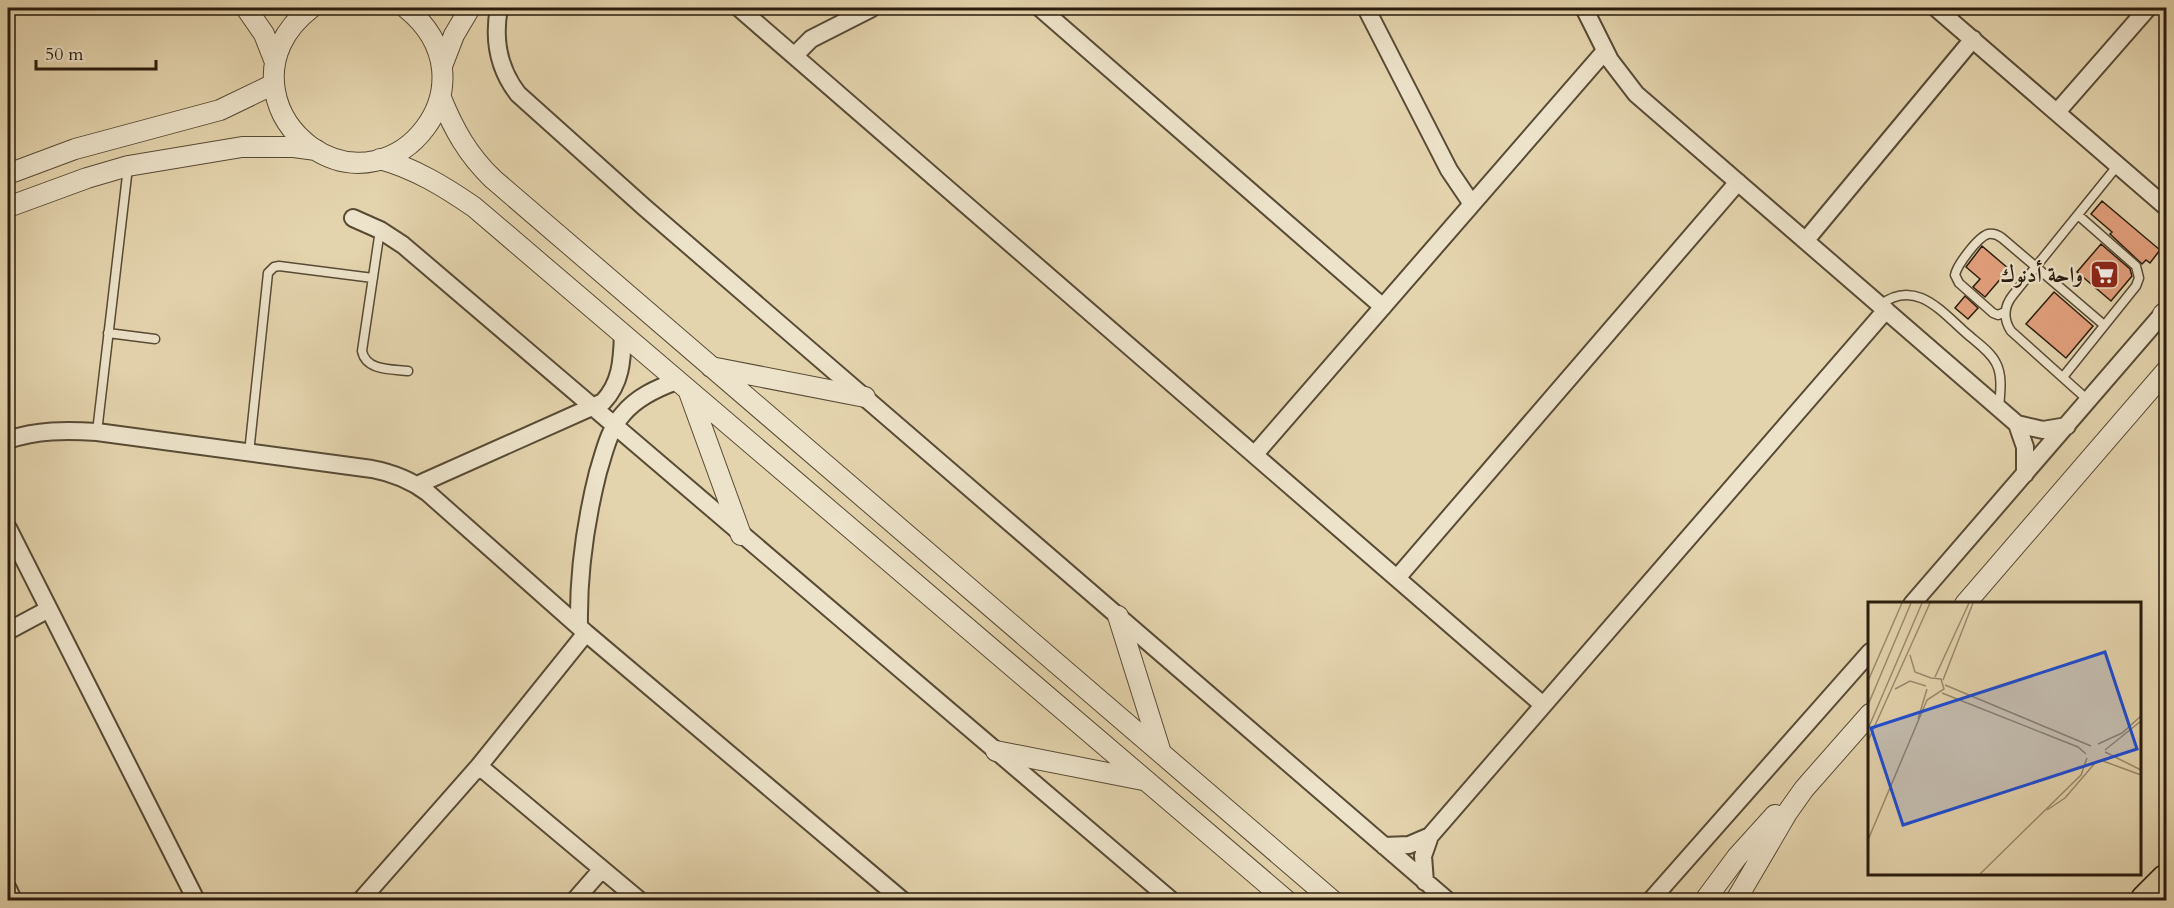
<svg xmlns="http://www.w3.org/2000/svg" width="2174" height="908" font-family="Cardo,Amiri,serif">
	<rect width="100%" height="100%" fill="#e4d4ae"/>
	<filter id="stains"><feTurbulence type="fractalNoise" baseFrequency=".00333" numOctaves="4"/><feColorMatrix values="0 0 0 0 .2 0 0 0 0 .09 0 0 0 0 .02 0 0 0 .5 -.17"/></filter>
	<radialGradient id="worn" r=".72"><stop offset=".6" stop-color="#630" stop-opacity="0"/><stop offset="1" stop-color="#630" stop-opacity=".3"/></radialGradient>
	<path fill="#e3a07d" stroke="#2a1d0d" stroke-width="1.5" d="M2102 201 2160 250 2150 263 2146 260 2142 264 2110 234 2112 232 2091 214Z
		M2101 244 2130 269 2132 276 2111 301 2077 272Z
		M1982 246 2009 269 1985 297 1973 287 1980 279 1966 267Z
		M2054 292 2093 326 2066 358 2026 324Z
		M1965 296 1978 308 1968 319 1955 308Z"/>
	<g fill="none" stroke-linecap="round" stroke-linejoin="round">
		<defs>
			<path id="service" d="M380 230 362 351C366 371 391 369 408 371
				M1880 305C1915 278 1941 311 1966 333 1976 342 1990 351 1996 363 2003 376 2000 394 1999 408
				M2005 312 1998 315 1993 313 1959 283 1955 275C1957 265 1978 237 1988 234 1994 233 1998 235 2002 238L2104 325
				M108 333 155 339
				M2063 377 2136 286 2139 278 2136 266 2078 215
				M2089 401 2011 331C2003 319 2004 306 2013 295L2118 165
				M97 432 128 167
				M249 453 268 273 274 267 279 266 373 278"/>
			<path id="minor" d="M499 8C493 40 498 68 518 94L644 207 1447 900
				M739 8 1543 705
				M1040 8 1383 307
				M1366 8 1449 170 1472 204
				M1584 8 1610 60 1636 94 2017 424 2043 430 2067 426
				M1936 8 2166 207
				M795 55 811 39 872 8
				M2057 112 2148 8
				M353 218 380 230 403 245 1171 900
				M1806 240 1973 39
				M2017 424 2025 447V474
				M8 440C37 430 66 430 97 432L372 469C393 473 411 480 428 493L586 633 902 900
				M1255 454 1605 51
				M417 485 603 402C621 383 622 361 623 335
				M8 528 196 900
				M1397 578 1738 182
				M1912 604 2166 310
				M579 626C578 574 585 524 598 472 604 453 609 429 623 414 637 397 657 388 677 381
				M8 631 49 609
				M479 766 639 900
				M1384 846 1409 845 1430 836
				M1425 882 1423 856 1430 836 1886 310
				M8 889 13 900
				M361 900 479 766 586 633
				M575 900 602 869
				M1651 900 1870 652"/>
			<path id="tertiary" d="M246 8 264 34 275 62
				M311 8C285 28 269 57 275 91 279 114 292 133 311 147 397 207 498 82 406 8
				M442 66 454 35 470 8
				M441 98C454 130 468 155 493 179L1332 900
				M380 159C414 168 445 187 474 207L1286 900
				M8 174 75 149 220 110 274 84
				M8 207 87 178 128 166 242 147H294L316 150
				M2163 314 2166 316
				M711 367 865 397
				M689 392 741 535
				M1965 604 2166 371
				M1118 616 1161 753
				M996 751 1143 780
				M1705 900 1737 857 1775 815
				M1736 900 1787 813 1804 789 1870 714"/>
			<path id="motorway" d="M2146 900 2166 880"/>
		</defs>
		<use href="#service" stroke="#584b35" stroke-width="11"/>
		<use href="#minor" stroke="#584b35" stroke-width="20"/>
		<use href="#tertiary" stroke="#584b35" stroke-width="22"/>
		<use href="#motorway" stroke="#2a1d0d" stroke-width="33"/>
		<use href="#service" stroke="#ede3ca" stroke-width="8"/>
		<use href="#minor" stroke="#ede3ca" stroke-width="16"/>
		<use href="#tertiary" stroke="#ede3ca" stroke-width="20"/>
		<use href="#motorway" stroke="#e4d4ae" stroke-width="30"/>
	</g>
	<defs>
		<symbol id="supermarket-square" viewBox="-11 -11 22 22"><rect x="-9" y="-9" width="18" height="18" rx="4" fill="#8f2418" stroke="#ede3ca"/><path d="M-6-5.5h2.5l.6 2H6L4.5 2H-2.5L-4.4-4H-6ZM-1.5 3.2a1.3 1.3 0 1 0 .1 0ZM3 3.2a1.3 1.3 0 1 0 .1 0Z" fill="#fff"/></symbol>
	</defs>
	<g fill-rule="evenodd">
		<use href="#supermarket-square" x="2088" y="258" width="33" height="33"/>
	</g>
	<g text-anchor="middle" stroke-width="4.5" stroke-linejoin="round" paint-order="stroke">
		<g font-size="22" font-weight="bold" fill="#2a1d0d" stroke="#ede3ca" text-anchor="end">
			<text x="2083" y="282">واحة أدنوك</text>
		</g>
	</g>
	<g transform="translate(1868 602)">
		<rect width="273" height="273" fill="#e4d4ae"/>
		<path fill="none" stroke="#9a8b6e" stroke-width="1.5" d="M42 53 47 70 63 76M67 75 101 1M75 78 105 1M0 79 34 1M77 83 223 144M27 87 42 79 58 84M74 91 210 145 218 152M0 103 43 1M50 117 59 87M0 127 54 1M0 139 62 1M230 142 254 131 273 114M237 148 273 119M237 150 273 168M235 159 273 173M179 208 197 196 227 161M0 238 59 98 76 87 73 77 63 76M112 272 213 173 219 156"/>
		<path fill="#1d4ed8" fill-opacity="0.15" stroke="#1d4ed8" stroke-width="3" d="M237 50 269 147 35 223 3 126Z"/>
		<rect width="273" height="273" fill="none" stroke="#2a1d0d" stroke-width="3"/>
	</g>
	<rect width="2174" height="908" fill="none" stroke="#e4d4ae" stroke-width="30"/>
	<rect x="9" y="9" width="2156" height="890" fill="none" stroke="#2a1d0d" stroke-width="3"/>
	<rect x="15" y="15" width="2144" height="878" fill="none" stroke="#2a1d0d" stroke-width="1.5"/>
	<path d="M36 60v9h120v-9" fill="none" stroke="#2a1d0d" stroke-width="3"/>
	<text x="45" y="60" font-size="18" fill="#2a1d0d" stroke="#ede3ca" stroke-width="4.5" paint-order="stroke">50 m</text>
	<rect width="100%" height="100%" filter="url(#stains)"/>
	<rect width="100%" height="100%" fill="url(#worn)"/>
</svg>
